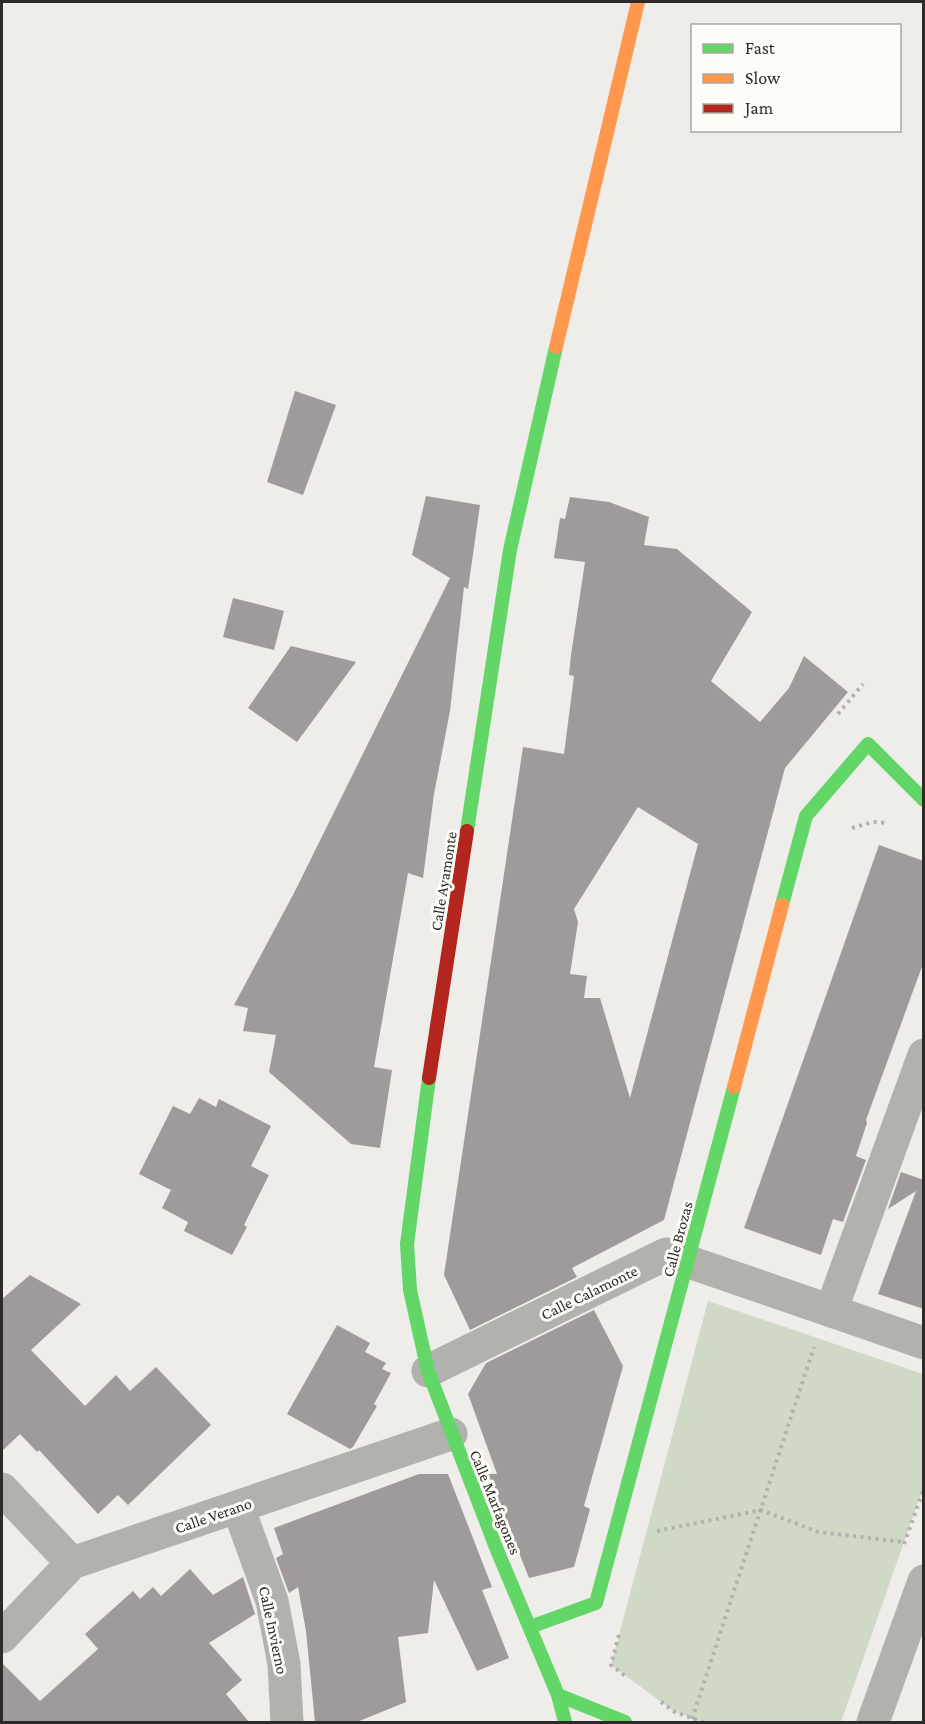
<svg xmlns="http://www.w3.org/2000/svg" width="925" height="1724" font-family="'Crimson Pro',serif">
	<rect width="100%" height="100%" fill="#eeedea"/>
	<path fill="#d0d8c6" d="M708 1301 923 1374V1488L841 1722H703L675 1712 611 1665Z"/>
	<path fill="#a09a9c" fill-rule="evenodd" d="M295 391 336 405 303 495 267 482Z
		M426 496 480 505 468 589 464 587 450 711 434 794 423 878 408 873 374 1067 392 1070 380 1148 351 1144 269 1072 276 1035 243 1031 248 1008 234 1005 294 893 450 578 412 555Z
		M570 497 609 502 649 517 644 545 677 549 752 612 711 681 760 722 789 688 804 656 848 692 785 768 664 1220 572 1268 577 1277 470 1330 444 1275 523 747 564 754 574 676 569 675 571 655 585 562 554 558 560 518 565 519ZM638 807 698 844 630 1098 600 998H584L587 976 570 974 578 922 574 909Z
		M233 598 284 611 274 650 223 637Z
		M291 646 356 662 297 742 248 708Z
		M879 845 924 861V961L866 1120 867 1123 856 1156 866 1160 843 1222 833 1219 821 1255 744 1228Z
		M199 1098 216 1107 219 1099 271 1126 251 1166 269 1175 244 1225 247 1227 232 1255 184 1231 188 1222 162 1208 171 1190 139 1174 173 1106 190 1114Z
		M901 1172 924 1180V1309L878 1294 916 1191 888 1209Z
		M30 1275 81 1304 31 1350 85 1406 116 1375 130 1391 156 1367 211 1425 128 1505 118 1495 98 1514 39 1450 37 1452 20 1434 2 1451V1299Z
		M594 1310 623 1366 584 1506 590 1509 574 1567 529 1578 488 1474H497L468 1394 486 1363Z
		M337 1325 370 1343 365 1352 386 1363 382 1369 391 1373 374 1404 377 1406 353 1447 350 1449 287 1414Z
		M419 1474H448L492 1587 482 1590 509 1658 477 1671 434 1580 428 1633 398 1637 406 1702 357 1722H315L306 1631 298 1587 289 1593 276 1558 283 1554 274 1528Z
		M190 1569 213 1595 243 1577 255 1614 209 1643 242 1680 226 1694 249 1722H2V1663L40 1701 98 1649 85 1634 133 1591 140 1599 153 1587 161 1596Z"/>
	<g fill="none" stroke-linecap="round" stroke-linejoin="round">
		<path stroke="#b2b1af" stroke-width="4" stroke-dasharray="3 4.5" stroke-linecap="butt" d="M838 714 863 684
			M852 828 873 822 888 823
			M657 1531 761 1510 818 1532 904 1542
			M904 1544 924 1488
			M619 1635 611 1665 628 1678
			M661 1702 675 1712 703 1722
			M692 1719 814 1347"/>
		<path stroke="#b1b1ae" stroke-width="33" d="M831 1311 924 1055
			M428 1371 666 1254 924 1343
			M2 1489 72 1563
			M238 1507 272 1601 284 1664 287 1722
			M2 1637 72 1563 451 1434
			M873 1722 924 1581"/>
		<path stroke="#63d668" stroke-width="14" d="M467 831 510 550 556 347
			M782 905 806 816 868 744 924 800
			M429 1078 407 1244 410 1290 428 1371 497 1550 558 1695 565 1722
			M530 1627 596 1603 734 1087
			M558 1695 625 1722"/>
		<path stroke="#ff974d" stroke-width="14" d="M556 347 638 2
			M734 1087 782 905"/>
		<path stroke="#b3261e" stroke-width="14" d="M429 1078 467 831"/>
	</g>
	<g text-anchor="middle" stroke-width="6" stroke-linejoin="round" paint-order="stroke">
		<g font-size="16" fill="#2c2b29" stroke="#fdfcf6">
			<text transform="translate(443 881) rotate(-81)" y="6">Calle Ayamonte</text>
			<text transform="translate(677 1239) rotate(-75)" y="6">Calle Brozas</text>
			<text transform="translate(589 1292) rotate(-26)" y="6">Calle Calamonte</text>
			<text transform="translate(496 1502) rotate(68)" y="6">Calle Marfagones</text>
			<text transform="translate(213 1515) rotate(-19)" y="6">Calle Verano</text>
			<text transform="translate(274 1630) rotate(78)" y="6">Calle Invierno</text>
		</g>
	</g>
	<rect width="925" height="1724" fill="none" stroke="#2c2b29" stroke-width="6"/>
	<rect x="691" y="24" width="210" height="108" fill="#fdfcf6" stroke="#a9a8a4" stroke-width="1.5"/>
	<rect x="703" y="44" width="30" height="9" fill="#63d668" stroke="#a9a8a4" stroke-width="1.5"/>
	<text x="745" y="54" font-size="18" fill="#2c2b29">Fast</text>
	<rect x="703" y="74" width="30" height="9" fill="#ff974d" stroke="#a9a8a4" stroke-width="1.5"/>
	<text x="745" y="84" font-size="18" fill="#2c2b29">Slow</text>
	<rect x="703" y="104" width="30" height="9" fill="#b3261e" stroke="#a9a8a4" stroke-width="1.5"/>
	<text x="745" y="114" font-size="18" fill="#2c2b29">Jam</text>
</svg>
